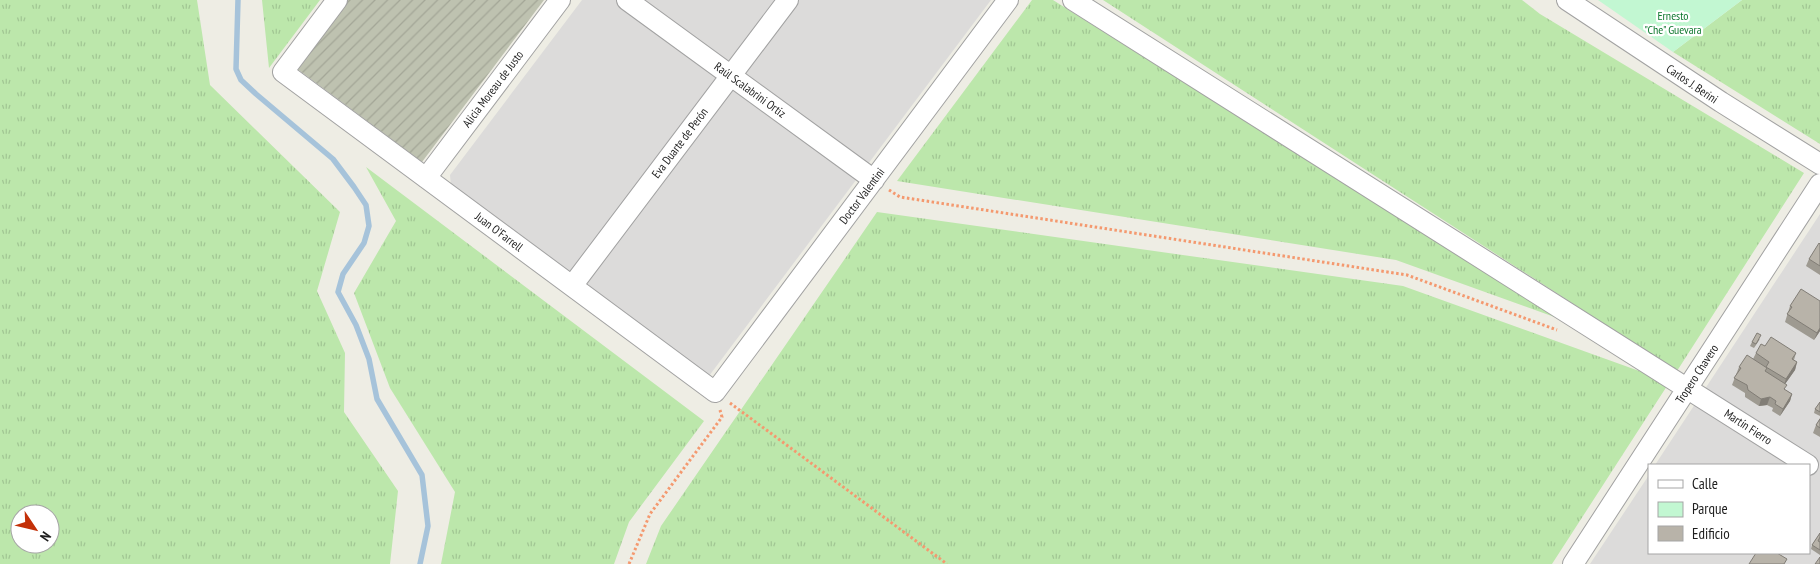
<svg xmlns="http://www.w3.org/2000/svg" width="1820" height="564" font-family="'PT Sans Narrow',sans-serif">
	<defs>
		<pattern id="construction-furrows" width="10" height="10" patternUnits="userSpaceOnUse" patternTransform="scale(1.25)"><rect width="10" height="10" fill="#bec2b0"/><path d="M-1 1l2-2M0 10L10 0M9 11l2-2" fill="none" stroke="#a3a697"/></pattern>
		<pattern id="grass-tufts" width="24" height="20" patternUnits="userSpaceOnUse" patternTransform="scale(1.25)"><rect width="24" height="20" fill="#bce7ab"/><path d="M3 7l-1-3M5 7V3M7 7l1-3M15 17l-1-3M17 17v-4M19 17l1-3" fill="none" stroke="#a1c693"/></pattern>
	</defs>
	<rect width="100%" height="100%" fill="#eeede4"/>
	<path fill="#dcdbda" d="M582 0H991L709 376 451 186 450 175Z
		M1820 214V564H1590L1649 475V553H1809V465H1655Z"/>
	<path fill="url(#construction-furrows)" d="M346 0H544L422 162 296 68Z"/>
	<path fill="url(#grass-tufts)" fill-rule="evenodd" d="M0 0H197L210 85 340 212 317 291 345 353 344 412 398 491 390 564H0ZM20 514H50V544H20Z
		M262 0H320L269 68Z
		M1032 0H1053L1560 319 1396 260 897 181Z
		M1103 0H1522L1540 14 1804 173 1677 371Z
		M1742 0H1820V144L1673 52Z
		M366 167 704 421 629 522 614 564H441L455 492 390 388 354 293 396 221Z
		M877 212 1403 286 1642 372 1667 386 1552 564H646L661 526Z"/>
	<path fill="#c2f7d2" d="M1598 0H1742L1673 52Z"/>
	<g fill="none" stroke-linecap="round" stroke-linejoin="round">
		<path stroke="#a6c3da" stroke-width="5.5" d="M238 0 236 69 241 80 256 94 333 159 354 187 366 205 369 226 364 243 343 274 338 292 356 325 369 359 377 399 422 475 428 526 420 564"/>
		<defs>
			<path id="minor" d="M337 0 283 72 715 392 1008 0
				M627 0 874 180
				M1073 0 1808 465
				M1567 0 1721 102 1820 164
				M426 178 560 0
				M572 286 788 0
				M1573 564 1820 184"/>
		</defs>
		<use href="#minor" stroke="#a2a2a2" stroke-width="22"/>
		<path stroke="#f4996f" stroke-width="3" stroke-dasharray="2.5 2.5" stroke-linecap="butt" d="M889 190 900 197 1407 275 1557 330
			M730 403 947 564
			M629 564 650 514 722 417 720 410"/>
		<use href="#minor" stroke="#fff" stroke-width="20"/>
	</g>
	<path fill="#9e9a91" d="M1820 244V275L1806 266 1809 259Z
		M1820 301V331L1814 340 1785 322 1790 306Z
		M1760 339 1754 348 1750 346 1752 342Z
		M1765 346 1796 353 1794 360 1797 362 1795 370 1785 384V390L1792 394 1790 401 1780 416 1772 411 1773 408 1767 405 1759 406 1745 397V393L1732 385 1739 367 1753 359 1756 353Z
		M1820 402V416L1814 413 1815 409Z
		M1820 418V437L1813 433 1816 425Z
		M1820 533V555L1811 549 1812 545Z"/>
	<path fill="#817d76" d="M1820 328V331L1814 340 1817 333Z
		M1797 362 1795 370 1783 387 1786 379Z
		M1792 394 1790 401 1780 416 1783 409Z
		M1770 397 1767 405 1759 406 1761 399Z"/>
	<path fill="#b8b3a9" stroke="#817d76" d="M1819 243 1820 244V266L1809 259Z
		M1801 289 1820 301V328L1817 333 1787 314 1792 307 1790 306Z
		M1757 333 1761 335 1756 344 1752 342Z
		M1771 337 1796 353 1792 359 1797 362 1786 379 1766 367 1769 362 1756 353 1761 344 1765 346Z
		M1747 355 1767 368 1765 371 1787 385 1784 389 1792 394 1783 409 1775 404 1776 401 1770 397 1761 399 1748 390 1747 385 1734 378 1741 368 1739 367Z
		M1820 402V412L1815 409Z
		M1820 419V428L1816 425Z
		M1820 533V537L1818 541 1820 542V550L1812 545Z
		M1756 553H1777L1787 559 1784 564H1749Z
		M1820 557V564H1815Z"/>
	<g text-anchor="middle" stroke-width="4.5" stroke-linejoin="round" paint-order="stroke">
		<g font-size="12" fill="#0f782f" stroke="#fff">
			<text x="1673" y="20">Ernesto<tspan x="1673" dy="14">"Che" Guevara</tspan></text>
		</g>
		<g font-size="12" fill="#1e1e1e" stroke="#fff">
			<text transform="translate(1692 84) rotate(34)" y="4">Carlos J. Berini</text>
			<text transform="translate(493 89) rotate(-53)" y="4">Alicia Moreau de Justo</text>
			<text transform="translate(750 90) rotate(36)" y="4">Raúl Scalabrini Ortiz</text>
			<text transform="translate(680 143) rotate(-53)" y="4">Eva Duarte de Perón</text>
			<text transform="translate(862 196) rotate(-53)" y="4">Doctor Valentini</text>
			<text transform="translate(499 232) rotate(37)" y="4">Juan O'Farrell</text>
			<text transform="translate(1697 374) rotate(-57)" y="4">Tropero Chavero</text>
			<text transform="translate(1748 427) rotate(33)" y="4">Martín Fierro</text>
		</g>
	</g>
	<rect x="1648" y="464" width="162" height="90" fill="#ffffff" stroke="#a5a5a5"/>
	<rect x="1658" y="480" width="25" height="8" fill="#ffffff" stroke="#a5a5a5"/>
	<text x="1692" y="489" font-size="15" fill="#1e1e1e">Calle</text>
	<rect x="1658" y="502" width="25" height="15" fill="#c2f7d2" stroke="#a5a5a5"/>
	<text x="1692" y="514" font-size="15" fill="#1e1e1e">Parque</text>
	<rect x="1658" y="526" width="25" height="15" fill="#b8b3a9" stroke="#a5a5a5"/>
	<text x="1692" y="539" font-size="15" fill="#1e1e1e">Edificio</text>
	<g transform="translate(35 529) rotate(125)"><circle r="24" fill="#ffffff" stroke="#a5a5a5"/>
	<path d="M0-4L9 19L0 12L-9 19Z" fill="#c33008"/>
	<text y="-8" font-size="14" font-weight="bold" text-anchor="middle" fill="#1e1e1e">N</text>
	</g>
</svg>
